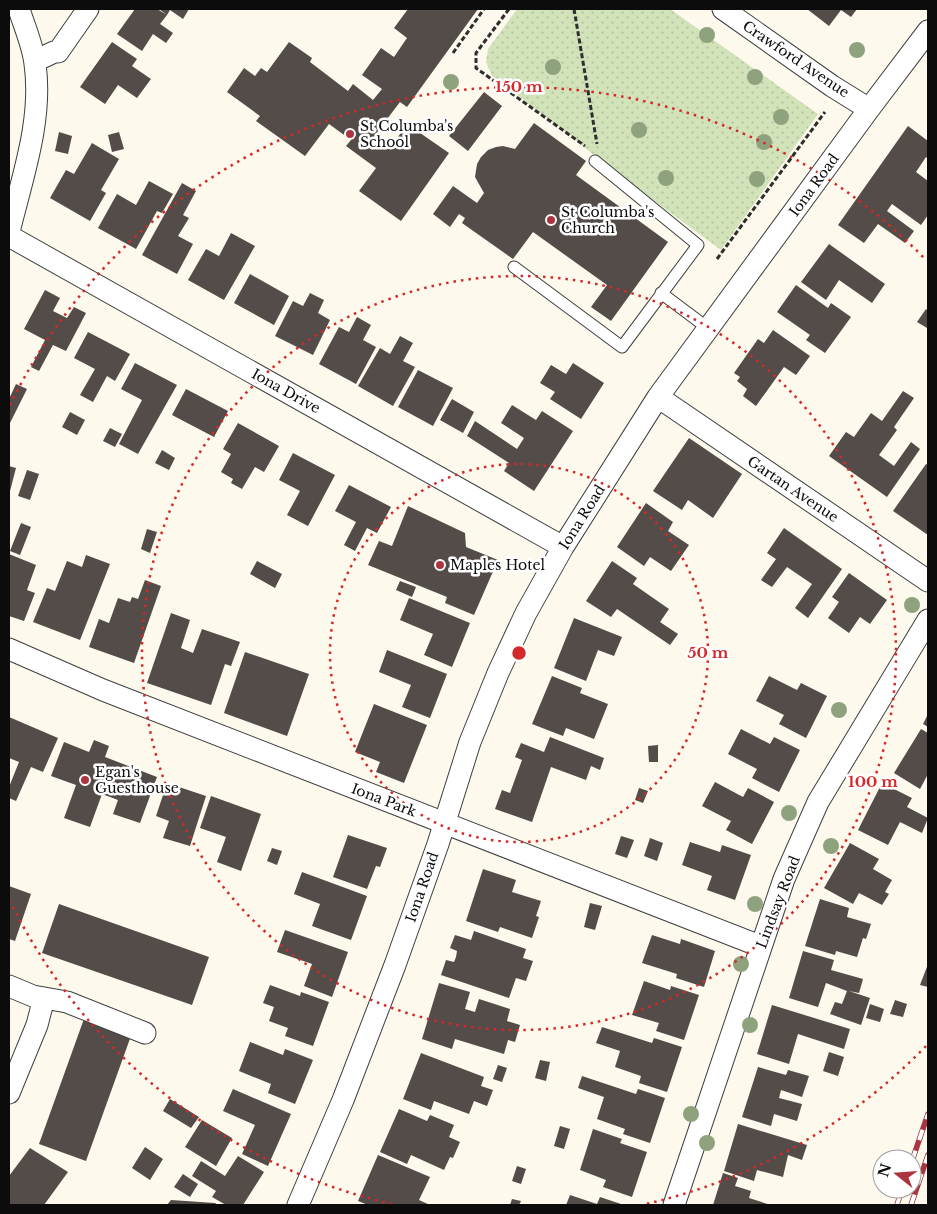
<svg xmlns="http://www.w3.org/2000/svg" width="937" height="1214" font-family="'Libre Baskerville',serif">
	<defs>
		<pattern id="green-dots" width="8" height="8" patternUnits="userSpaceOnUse" patternTransform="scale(1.25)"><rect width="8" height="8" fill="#d2e3ba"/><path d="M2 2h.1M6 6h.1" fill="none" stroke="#b3c29f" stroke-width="1.8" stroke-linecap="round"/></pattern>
	</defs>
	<rect width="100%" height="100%" fill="#fdf9ec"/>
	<path fill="url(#green-dots)" d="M517 9H670L818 114 721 250 603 163 570 135 492 76 486 62 488 49Z"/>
	<path fill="#534c49" d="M135 9H157L167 15 160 24 173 33 166 43 153 34 142 51 117 34Z
		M159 9H189L183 19 170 10 167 15Z
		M408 9H478L407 107 400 102 375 135 391 147 407 124 449 153 401 221 359 191 376 168 346 146 351 140 329 124 305 156 256 121 260 116 227 92 244 68 255 76 261 68 267 72 289 42 312 58 310 62 348 91 353 84 373 100 382 89 362 75 381 48 394 57 407 38 394 28Z
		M807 9H857L851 17 841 10 829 26Z
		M112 42 137 59 132 66 151 79 137 98 118 85 105 104 80 87Z
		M484 92 502 106 468 151 449 136Z
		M534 123 586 161 576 175 668 242 611 321 591 307 607 285 533 232 513 259 462 223 465 218 459 214 450 227 433 214 453 186 477 203 484 193 475 177 477 164 481 157 488 150 496 147 503 146 515 149Z
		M908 126 928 141V159L926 157 916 172 928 181V215L921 225 892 204 887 211 914 231 905 243 878 224 864 243 838 225Z
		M59 132 72 136 68 154 55 151Z
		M119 132 124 149 112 152 108 135Z
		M92 143 119 159 101 190 106 193 90 221 50 198 66 170 74 174Z
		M149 181 173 194 162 213 157 211 136 249 98 228 117 194 136 205Z
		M182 183 196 191 183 215 189 218 178 236 193 244 177 274 142 255Z
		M231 233 255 246 224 300 188 280 206 249 219 256Z
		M829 244 885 284 872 303 839 280 826 300 801 282Z
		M250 274 289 296 274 325 234 303Z
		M796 285 828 308 831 303 851 317 825 353 806 340 810 335 777 312Z
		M45 290 60 298 53 311 67 318 74 307 86 313 66 351 53 345 39 371 31 367 45 340 24 329Z
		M310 293 324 300 318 313 330 320 313 355 275 336 293 301 303 306Z
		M926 309 928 311V326L927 328 917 322Z
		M357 317 371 325 363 340 376 347 356 384 319 364 339 327 349 332Z
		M773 330 810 356 796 375 784 367 756 406 743 396 747 389 737 381 740 377 734 373 758 339 764 343Z
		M88 332 130 354 115 381 107 376 93 402 80 395 95 369 74 358Z
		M400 336 413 343 403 361 415 367 393 406 358 386 380 348 390 354Z
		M135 363 177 385 138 454 119 444 142 400 121 389Z
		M573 363 604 383 581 419 550 399 555 392 540 383 551 365 566 374Z
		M418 370 453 388 433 426 398 407Z
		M16 384 27 389 9 425V399Z
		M186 389 228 411 214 437 172 415Z
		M903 391 914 398 894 427 897 430 879 455 894 466 911 442 920 449 887 497 829 456 846 432 854 437 871 413 882 421Z
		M452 399 474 412 463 433 440 420Z
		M512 405 536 420 542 411 573 431 534 491 504 471 509 463 467 436 475 421 517 449 524 438 501 423Z
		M70 412 85 420 77 435 62 427Z
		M238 423 279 446 264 472 255 467 242 489 231 483 233 479 221 472 231 454 223 449Z
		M110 428 122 434 115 447 103 441Z
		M689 438 742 474 713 518 688 500 682 510 653 491Z
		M162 450 175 458 169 470 155 463Z
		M293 453 335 475 308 526 287 515 300 491 279 480Z
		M926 464 928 465V535L893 511Z
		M9 466 16 468 9 495Z
		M27 470 39 474 30 500 18 496Z
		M349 485 391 507 377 533 367 528 355 551 344 545 356 522 335 511Z
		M646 503 673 522 668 531 689 545 671 571 650 557 644 566 617 547Z
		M408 506 465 533 466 547 498 560 474 615 445 603 447 597 368 565 379 541 392 546Z
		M21 523 31 527 20 555 10 551Z
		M784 528 842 569 808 618 795 608 812 584 787 567 772 587 761 580 776 559 767 553Z
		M147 529 157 532 150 553 141 549Z
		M9 554 36 565 27 590 35 593 24 621 9 616Z
		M86 555 110 564 80 640 33 622 47 588 55 591 67 561 82 567Z
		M257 561 282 574 275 588 250 574Z
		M612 561 637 578 633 584 669 609 660 622 678 634 670 645 617 609 611 617 586 601Z
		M849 573 887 600 870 624 860 617 849 633 828 618 839 602 832 597Z
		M145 580 161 586 134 663 89 647 99 619 109 623 118 598 130 602 132 597 138 599Z
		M400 581 416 587 412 597 396 590Z
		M409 598 470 623 452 667 424 655 433 634 400 620Z
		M171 613 190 620 181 648 193 653 202 629 240 642 231 666 225 664 211 705 147 683Z
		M574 618 622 637 614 656 598 650 586 681 554 668Z
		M387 650 447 674 430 718 402 707 411 685 379 672Z
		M245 652 309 674 287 736 224 713Z
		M552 676 582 688 580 693 608 704 594 739 566 728 563 736 532 724Z
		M769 676 797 690 801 683 827 696 806 738 779 724 784 715 756 701Z
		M374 704 427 725 404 783 376 772 380 762 355 752Z
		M928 714V727L923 724Z
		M9 717 58 738 43 772 31 767 16 801 9 798V787L19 762 9 758Z
		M741 729 770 744 774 737 800 750 779 792 752 778 757 769 728 754Z
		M921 729 928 733V774L920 789 894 773Z
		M550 737 604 758 600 770 591 766 586 780 551 767 532 822 495 809 502 790 510 793 522 760 515 757 521 743 544 752Z
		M94 740 109 746 105 757 157 777 140 823 113 814 118 800 102 794 90 827 64 818 76 785 51 776 64 742 89 752Z
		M658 745V762H649L648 746Z
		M715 782 743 797 748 788 774 802 752 844 726 830 731 821 702 806Z
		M167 783 206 796 190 846 163 838 169 821 156 816Z
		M882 783 912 798 907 807 928 818 922 833 900 822 888 845 858 830Z
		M639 788 648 791 643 803 635 800Z
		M211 796 261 814 241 871 217 862 226 837 200 828Z
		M348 835 387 848 380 867 376 866 367 889 333 877Z
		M621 836 634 840 627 858 615 854Z
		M650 838 663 843 657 861 644 856Z
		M690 842 720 852 722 845 751 855 735 900 707 890 712 876 682 865Z
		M850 843 879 859 873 869 892 880 885 892 889 894 882 905 859 893 853 904 824 888Z
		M272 848 282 851 277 865 267 861Z
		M483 869 516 880 512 892 541 901 536 916 539 917 532 938 500 927 498 932 466 921Z
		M302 872 367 896 351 940 312 926 320 904 294 894Z
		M9 886 31 894 15 941 9 939Z
		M820 899 849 908 847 917 871 924 866 939 863 938 857 957 836 951 835 955 805 946Z
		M590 903 602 906 595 930 584 927Z
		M59 904 209 957 192 1005 42 953Z
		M285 930 348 952 332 997 304 986 312 964 277 952Z
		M474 931 526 949 523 958 533 961 526 981 516 978 509 998 441 975 446 960 454 962 456 957 457 951 450 948 455 935 471 940Z
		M652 935 680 944 681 939 715 951 704 987 676 978 677 974 642 963Z
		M803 951 834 960 831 970 863 979 859 993 849 991 870 998 861 1025 830 1014 835 1002 842 1004 847 991 826 983 818 1007 789 998Z
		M928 964V987L920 985Z
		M644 981 670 990 671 986 699 995 684 1040 656 1031 659 1023 632 1015Z
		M439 983 470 992 465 1009 475 1012 479 999 510 1009 507 1021 520 1025 515 1042 508 1040 504 1054 455 1039 452 1049 422 1039Z
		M270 985 300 996 301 992 329 1002 313 1046 285 1036 288 1028 269 1021 274 1007 263 1003Z
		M895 1000 907 1004 903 1017 890 1014Z
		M870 1004 884 1009 880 1022 866 1018Z
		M772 1005 850 1029 844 1049 798 1034 789 1064 757 1054Z
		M85 1016 132 1033 86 1161 39 1144Z
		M602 1027 652 1043 654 1038 682 1047 667 1092 639 1083 641 1076 615 1067 620 1051 596 1043Z
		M250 1042 283 1055 285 1049 313 1060 295 1104 268 1093 271 1084 239 1071Z
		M829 1052 844 1057 838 1076 823 1071Z
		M421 1053 484 1077 481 1086 493 1090 487 1106 474 1101 469 1114 434 1101 431 1110 403 1099Z
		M540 1060 550 1062 546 1081 535 1078Z
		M498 1065 507 1068 502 1082 493 1079Z
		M758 1067 786 1075 788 1070 809 1076 802 1097 781 1090 779 1098 802 1104 797 1121 774 1114 771 1126 742 1117Z
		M582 1076 636 1094 638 1089 665 1098 650 1143 623 1134 625 1129 597 1119 604 1097 578 1088Z
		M233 1089 291 1114 268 1166 242 1154 255 1125 223 1111Z
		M170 1099 199 1117 191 1128 163 1111Z
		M399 1109 427 1121 430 1115 454 1125 449 1137 460 1142 453 1158 450 1157 444 1170 411 1155 407 1164 380 1152Z
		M202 1120 232 1138 216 1166 185 1147Z
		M738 1124 807 1145 802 1160 788 1155 783 1177 757 1170 754 1181 724 1171Z
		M560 1126 570 1129 564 1149 554 1146Z
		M593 1129 622 1139 620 1143 647 1152 632 1197 603 1187 606 1180 580 1170Z
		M145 1147 163 1159 150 1180 132 1168Z
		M30 1148 68 1172 44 1205H9V1176Z
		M378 1155 430 1177 419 1200 430 1205H368L358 1201Z
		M238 1156 264 1172 243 1205H226L212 1197 216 1191 192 1176 201 1161 225 1176Z
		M517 1166 526 1169 521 1184 512 1181Z
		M723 1173 738 1178 735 1186 751 1191 749 1198 771 1205H713Z
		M183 1174 198 1184 190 1197 174 1187Z
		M570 1195 597 1204 600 1197 624 1205H566Z
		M512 1199 521 1201 519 1205H510Z
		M171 1200 215 1203 218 1205H167Z"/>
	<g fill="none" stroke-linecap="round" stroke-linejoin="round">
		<defs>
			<path id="lane" d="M514 267 622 347 698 245 595 161
				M661 293 709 329"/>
			<path id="street" d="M723 9 832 86 869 109
				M35 61 54 52H58L88 9
				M9 232C22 178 43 120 35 64 33 45 24 26 19 9
				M9 236 563 547
				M658 397 928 581
				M9 649 103 690 760 946
				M9 986 33 996 67 1002 145 1033
				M9 1093 37 1025 44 998
				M298 1205 343 1100 395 965 438 844 470 742 498 673 526 613 563 547 658 397 869 109 928 31
				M674 1205 784 879 818 802 928 620"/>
		</defs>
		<use href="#lane" stroke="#3f3f3f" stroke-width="13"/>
		<use href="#street" stroke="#3f3f3f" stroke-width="23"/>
		<path stroke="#2e2e2e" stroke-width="3" stroke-dasharray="5 2.5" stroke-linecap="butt" d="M509 9 476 53V68L585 146
			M574 9 597 144
			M453 53 484 9
			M717 259 825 112"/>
		<use href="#lane" stroke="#fff" stroke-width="11"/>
		<use href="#street" stroke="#fff" stroke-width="21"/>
		<defs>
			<path id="rail" d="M912 1161 928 1114
				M897 1205 902 1189
				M911 1205 928 1155"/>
		</defs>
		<use href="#rail" stroke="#ab3441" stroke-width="5.5"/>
		<use href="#rail" stroke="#fff" stroke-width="4" stroke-dasharray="11" stroke-linecap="butt"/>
	</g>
	<g fill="#8ea27e">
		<circle cx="707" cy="35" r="8"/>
		<circle cx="857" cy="50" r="8"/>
		<circle cx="553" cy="67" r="8"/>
		<circle cx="755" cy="77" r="8"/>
		<circle cx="451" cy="82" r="8"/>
		<circle cx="781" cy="117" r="8"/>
		<circle cx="639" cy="130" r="8"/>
		<circle cx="764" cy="142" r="8"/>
		<circle cx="666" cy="178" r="8"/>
		<circle cx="757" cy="179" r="8"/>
		<circle cx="912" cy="605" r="8"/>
		<circle cx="839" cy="710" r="8"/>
		<circle cx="789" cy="813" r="8"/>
		<circle cx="831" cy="846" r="8"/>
		<circle cx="755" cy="904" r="8"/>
		<circle cx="741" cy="964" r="8"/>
		<circle cx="750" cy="1025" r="8"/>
		<circle cx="691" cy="1114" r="8"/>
		<circle cx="707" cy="1143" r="8"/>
	</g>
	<g fill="none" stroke="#d62828" stroke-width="2.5" stroke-dasharray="2.5 5">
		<circle cx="519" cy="653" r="189"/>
		<circle cx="519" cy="653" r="377"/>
		<path d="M926 1046A566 566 0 0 1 646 1204M392 1204A566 566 0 0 1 10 901M10 405A566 566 0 0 1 926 260"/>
	</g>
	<g fill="#ab3441" stroke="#fff" stroke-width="2">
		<circle cx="350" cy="134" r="5"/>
		<circle cx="551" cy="220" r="5"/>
		<circle cx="440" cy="565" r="5"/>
		<circle cx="85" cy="780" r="5"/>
	</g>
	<g text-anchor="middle" stroke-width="5" stroke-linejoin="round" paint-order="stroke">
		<g font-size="14" fill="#0c0c0c" stroke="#fff">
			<text transform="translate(796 59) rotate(34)" y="5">Crawford Avenue</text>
			<text transform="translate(814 185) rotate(-54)" y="5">Iona Road</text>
			<text transform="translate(286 391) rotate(29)" y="5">Iona Drive</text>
			<text transform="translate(793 489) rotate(34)" y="5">Gartan Avenue</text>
			<text transform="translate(582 517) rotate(-58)" y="5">Iona Road</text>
			<text transform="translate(384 800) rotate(21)" y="5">Iona Park</text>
			<text transform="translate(422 887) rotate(-71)" y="5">Iona Road</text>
			<text transform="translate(778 902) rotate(-69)" y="5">Lindsay Road</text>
		</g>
		<g font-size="14" fill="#0c0c0c" stroke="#fff" text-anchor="start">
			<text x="360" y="131">St Columba's<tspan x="360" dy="16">School</tspan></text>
			<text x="561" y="217">St Columba's<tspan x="561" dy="16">Church</tspan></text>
			<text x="450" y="570">Maples Hotel</text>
			<text x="95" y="777">Egan's<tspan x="95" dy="16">Guesthouse</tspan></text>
		</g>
	</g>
	<circle cx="519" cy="653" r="8" fill="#d62828" stroke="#fff" stroke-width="2.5"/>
	<g font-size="15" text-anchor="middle" font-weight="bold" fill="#d62828" stroke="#fff" stroke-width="5" stroke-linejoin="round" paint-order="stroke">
		<text x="519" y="92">150 m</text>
		<text x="708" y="658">50 m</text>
		<text x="873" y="787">100 m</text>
	</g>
	<rect width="937" height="1214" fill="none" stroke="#0c0c0c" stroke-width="20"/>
	<g transform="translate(897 1174) rotate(287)"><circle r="24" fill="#ffffff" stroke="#9e9e9e"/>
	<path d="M0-4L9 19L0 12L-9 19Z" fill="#ab3441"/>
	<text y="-8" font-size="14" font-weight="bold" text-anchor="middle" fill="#0c0c0c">N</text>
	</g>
</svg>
